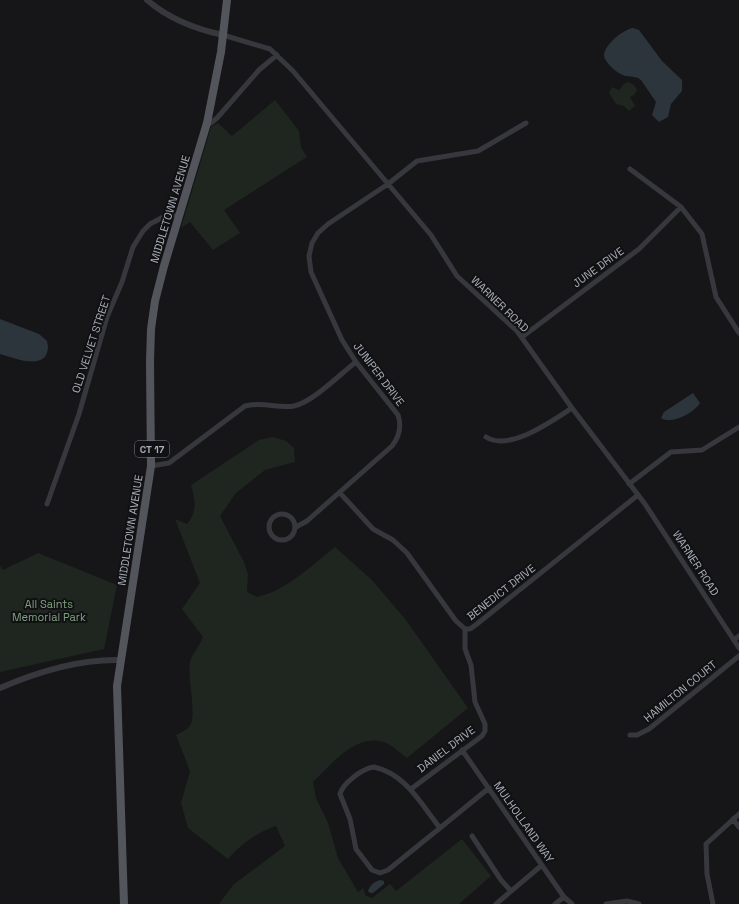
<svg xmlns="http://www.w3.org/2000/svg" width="739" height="904" font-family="'Space Grotesk',sans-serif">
	<rect width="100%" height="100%" fill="#161618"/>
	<path fill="#1e261f" d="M628 82 634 85 637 90 634 95 630 97 635 106 629 111 624 106 616 104 609 93 612 87 619 90 624 84Z
		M275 100 299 131 301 147 307 157 224 210 240 233 213 250 190 222 181 228 211 127 218 123 232 136Z
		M273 437 286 441 294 448 295 462 265 470 236 493 220 516 244 562 248 574 247 592 257 597C284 592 314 564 335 547L372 580 406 620 468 708 407 758C400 753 392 745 384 742 355 733 332 764 313 782L316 798 328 823 338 858 358 892 363 888 366 896 372 898 390 884 396 891 462 839 491 876 459 904H219L233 885 285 846 276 826C256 833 242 843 228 859L188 828 181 803 190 771 176 735C180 733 186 730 189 727 198 718 187 678 190 662 192 654 200 645 203 637L182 609 200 583 175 519 187 524C198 511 195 500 191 485L259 440Z
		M38 553 117 585 104 649 0 672V566L3 570Z"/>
	<path fill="#2c353c" d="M633 28 639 30 662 61 682 80V91L671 104 668 117 659 122 652 115 656 102 641 80C636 76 632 77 626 76 619 75 609 66 605 59 599 49 623 29 633 28Z
		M0 319 39 334 47 341 48 347C47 372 14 358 0 354Z
		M693 393 700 403C694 413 671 425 661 418L664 412Z
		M380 880 384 881V884L373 893H370L368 891C370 885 374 882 380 880Z"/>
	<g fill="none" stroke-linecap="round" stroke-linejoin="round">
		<path stroke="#37383d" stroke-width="5" d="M223 35 270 49 293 71 431 235 457 276 517 331 572 408 645 504 739 648
			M207 123H211L217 118 259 70 277 55
			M630 169 681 207 702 234 716 297 739 333
			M522 337 639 249 681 207
			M486 437C509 452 552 421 572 408
			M151 466 169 463 245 406C264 401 276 409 294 406 313 402 340 374 356 362
			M629 484 671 452 702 450 739 427
			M340 493 373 529 393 540 407 553 456 621 465 629H470L477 624 638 495
			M47 504 79 414 107 317 122 282 133 247 143 231 150 224 167 215H180
			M269 527a13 13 0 1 1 26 0a13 13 0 1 1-26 0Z
			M296 527 307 521 392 446C399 437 402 427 398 415L356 362 342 340 311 272 309 256 312 243 318 233 328 224 388 184 417 161 478 151 526 123
			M734 640 739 636
			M630 735H637L649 729 739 656
			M462 750 564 897 572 904
			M374 767C406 774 421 804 440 828L388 870 380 873 372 870 356 849 350 819 340 794C343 783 363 768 374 767Z
			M411 789 482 736 485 731V724L475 702 471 665 465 649V629
			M733 819 739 827
			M440 828 489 788
			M472 836 501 880 511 891
			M496 904 542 865
			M555 904 564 897
			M606 904 627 901 639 904
			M713 904 707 874 706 844 739 814"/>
		<path stroke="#37383d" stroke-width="6" d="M147 0C169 19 195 29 223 35
			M0 688C37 672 80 659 120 660"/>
		<path stroke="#53555c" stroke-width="8" d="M124 904 117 686 151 466 150 362 151 329 155 301 164 266 207 123 221 52 227 0"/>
	</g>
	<g text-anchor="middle" stroke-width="4" stroke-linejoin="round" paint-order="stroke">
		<rect fill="#111113" stroke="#7b7e86" stroke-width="1" x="135" y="441" width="34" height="16" rx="3"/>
		<g font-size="10" font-weight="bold" fill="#a8adb8">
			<text x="152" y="453">CT 17</text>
		</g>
		<g font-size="11" fill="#a8adb8" stroke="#111113">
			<text transform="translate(170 209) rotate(-73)" y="4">MIDDLETOWN AVENUE</text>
			<text transform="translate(598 267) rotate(-36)" y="4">JUNE DRIVE</text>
			<text transform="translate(500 304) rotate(44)" y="4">WARNER ROAD</text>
			<text transform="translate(91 344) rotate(-72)" y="4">OLD VELVET STREET</text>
			<text transform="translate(379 374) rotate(53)" y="4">JUNIPER DRIVE</text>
			<text transform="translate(130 530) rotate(-81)" y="4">MIDDLETOWN AVENUE</text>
			<text transform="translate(696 563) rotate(57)" y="4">WARNER ROAD</text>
			<text transform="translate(501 592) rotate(-38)" y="4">BENEDICT DRIVE</text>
			<text transform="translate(680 691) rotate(-39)" y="4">HAMILTON COURT</text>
			<text transform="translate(446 749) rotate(-37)" y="4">DANIEL DRIVE</text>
			<text transform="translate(524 822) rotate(55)" y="4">MULHOLLAND WAY</text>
		</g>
		<g font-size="11" fill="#7fa381" stroke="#111113">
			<text x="49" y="608">All Saints<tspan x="49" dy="13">Memorial Park</tspan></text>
		</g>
	</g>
</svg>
